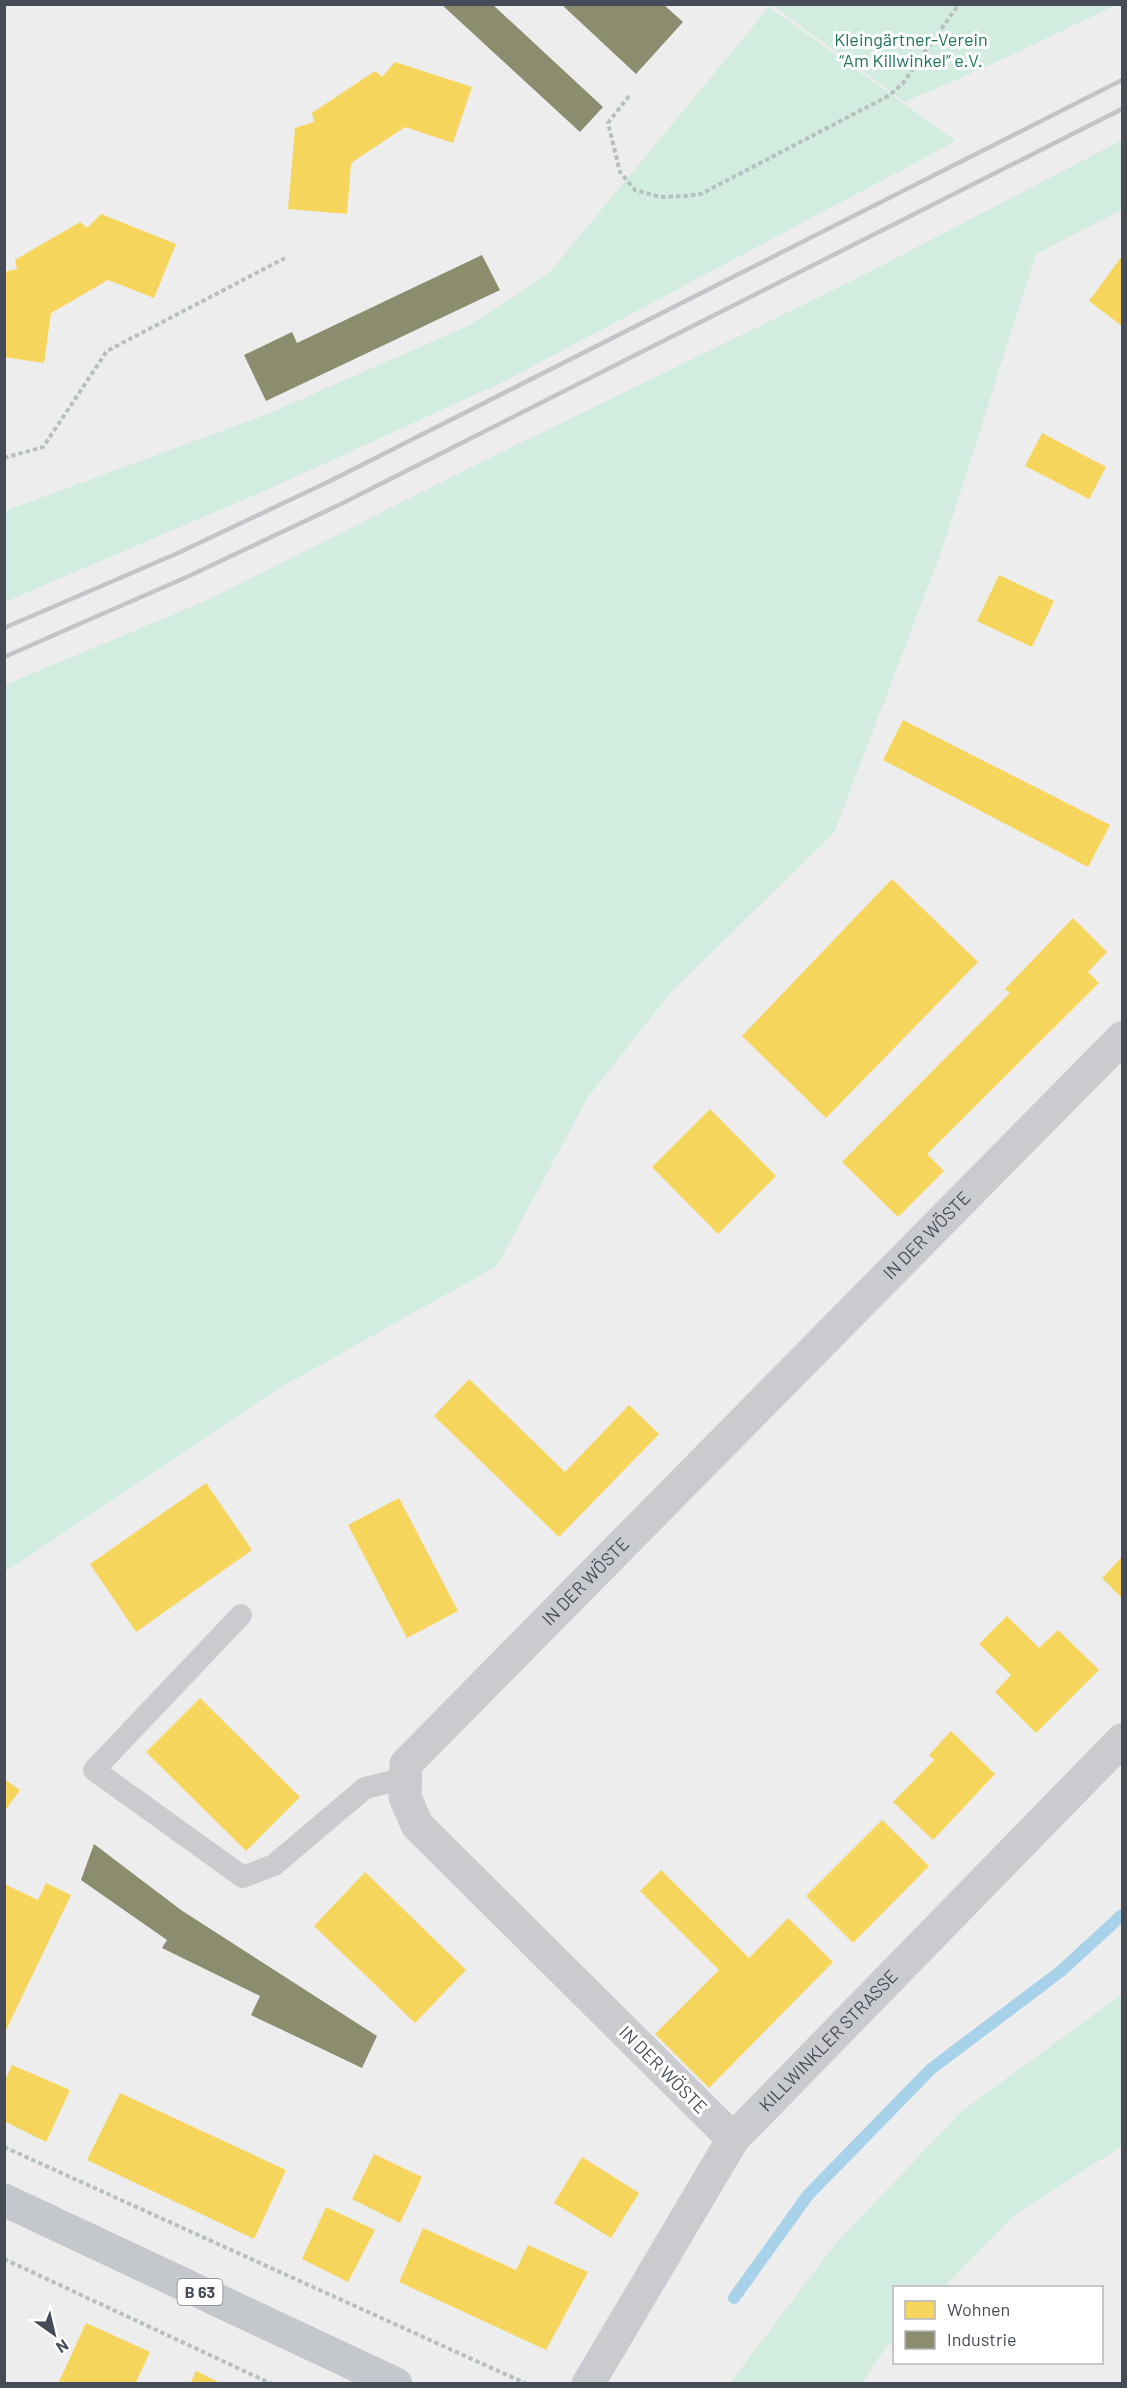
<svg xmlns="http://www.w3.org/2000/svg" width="1127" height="2388" font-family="Barlow,sans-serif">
	<rect width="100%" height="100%" fill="#eeeded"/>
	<path fill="#d2ece0" d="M772 5H1116L1001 60 905 102Z
		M769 7 956 141 507 380 271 488 5 602V511L265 415 470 325 549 273Z
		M1122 140V210L1036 254 943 547 834 833 672 991 588 1097 497 1266 281 1387 5 1572V685L203 602 502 452 856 279Z
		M1122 1994V2146L1013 2216 944 2287 894 2288V2340L882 2353 862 2383H730L836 2243 962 2111Z"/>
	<path fill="#f6d55c" d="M395 62 472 87 453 143 405 127 351 163 347 214 288 209 295 128 314 122 312 113 375 71 382 77Z
		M101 214 176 244 154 298 108 280 51 313 44 363 4 357V272L17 269 15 260 80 222 87 228Z
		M1122 256V326L1089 301Z
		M1042 433 1106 467 1089 499 1025 466Z
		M999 575 1054 601 1032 647 977 621Z
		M903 720 1110 825 1088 867 883 760Z
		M892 879 978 962 826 1118 742 1036Z
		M1073 918 1107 952 1088 972 1099 983 927 1154 944 1171 898 1217 842 1162 1010 993 1005 989Z
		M710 1109 776 1176 718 1234 652 1167Z
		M469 1379 565 1472 629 1405 659 1434 559 1537 434 1416Z
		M206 1483 252 1550 136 1632 90 1564Z
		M399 1498 458 1611 407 1638 348 1525Z
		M1122 1557V1598L1102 1578Z
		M1007 1616 1039 1648 1058 1630 1099 1670 1036 1733 995 1692 1011 1675 979 1644Z
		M200 1698 300 1797 246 1851 146 1752Z
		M951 1731 995 1774 933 1840 893 1802 934 1760 929 1755Z
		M4 1779 20 1790 4 1812Z
		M882 1820 929 1866 853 1943 806 1896Z
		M661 1870 749 1958 788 1918 833 1962 709 2088 655 2034 719 1970 640 1891Z
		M365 1872 466 1970 415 2023 314 1926Z
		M46 1883 71 1895 4 2034V1884L38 1900Z
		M12 2065 70 2090 46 2142 4 2121V2082Z
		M120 2093 286 2170 254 2239 87 2160Z
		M374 2154 422 2177 400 2223 352 2199Z
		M582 2157 639 2193 611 2238 554 2203Z
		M326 2207 375 2230 348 2282 302 2259Z
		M423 2228 516 2270 528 2245 588 2272 546 2350 399 2282Z
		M86 2323 150 2352 135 2384H58Z
		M196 2371 222 2384H190Z"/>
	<path fill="#8c8c6e" d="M441 4H492L603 107 580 132Z
		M561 4H663L683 22 636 74Z
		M482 255 500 290 266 401 244 355 292 332 297 343Z
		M94 1844 181 1910 377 2036 362 2068 251 2015 260 1996 162 1948 167 1940 81 1880Z"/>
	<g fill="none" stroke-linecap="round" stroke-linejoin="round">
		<path stroke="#a8d2e9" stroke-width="12" d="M734 2298 808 2195 931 2069 1061 1971 1122 1915"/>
		<path stroke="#b6c1bf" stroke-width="4" stroke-dasharray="4.5 3" stroke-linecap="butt" d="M629 96 608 123 620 172 635 190 660 197 685 196 701 194 890 95 903 83 959 4
			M4 458 43 447 107 351 285 258
			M4 2147 527 2384
			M4 2259 272 2384"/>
		<path stroke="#c9cbce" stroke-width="22" d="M241 1615 94 1770 243 1877 274 1865 365 1788 406 1778"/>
		<g stroke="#c9cbce" stroke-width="33">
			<path id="s1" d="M733 2139 417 1825 405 1797 406 1764 1122 1038"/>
			<path id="s2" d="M588 2384 733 2139 1122 1740"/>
		</g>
		<path stroke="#c4c7cb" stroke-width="33" d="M4 2200 396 2384"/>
		<path stroke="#c3c4c7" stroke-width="4.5" d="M4 628 178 553 330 481 1122 80
			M4 657 189 576 341 504 1122 109"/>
	</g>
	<g text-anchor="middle" stroke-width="6" stroke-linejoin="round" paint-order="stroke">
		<rect fill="#fff" stroke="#7d828a" stroke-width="1.5" x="177.5" y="2279" width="45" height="26" rx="4.5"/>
		<g font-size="16" font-weight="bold" fill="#454c58">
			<text x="200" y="2298">B 63</text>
		</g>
		<g font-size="18" fill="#1a7555" stroke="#fff">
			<text x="911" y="46">Kleingärtner-Verein<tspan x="911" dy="21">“Am Killwinkel” e.V.</tspan></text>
		</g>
		<g font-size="18" fill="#454c58" stroke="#fff">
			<text dy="6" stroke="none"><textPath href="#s1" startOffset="1251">IN DER WÖSTE</textPath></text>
			<text dy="6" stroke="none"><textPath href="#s1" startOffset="765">IN DER WÖSTE</textPath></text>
			<text dy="6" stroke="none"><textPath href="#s2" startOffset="422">KILLWINKLER STRASSE</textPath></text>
			<text transform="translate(663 2070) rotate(45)" y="6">IN DER WÖSTE</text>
		</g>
	</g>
	<rect width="1127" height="2388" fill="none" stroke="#454c58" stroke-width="12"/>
	<rect x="893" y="2286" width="210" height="78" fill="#ffffff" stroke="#b5b7bc" stroke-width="1.5"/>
	<rect x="905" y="2301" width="30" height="18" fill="#f6d55c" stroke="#b5b7bc" stroke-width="1.5"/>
	<text x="947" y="2316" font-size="18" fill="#454c58">Wohnen</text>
	<rect x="905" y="2331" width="30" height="18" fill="#8c8c6e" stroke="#b5b7bc" stroke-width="1.5"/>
	<text x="947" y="2346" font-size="18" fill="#454c58">Industrie</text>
	<g transform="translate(54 2334) rotate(146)" stroke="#ffffff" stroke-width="4.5" paint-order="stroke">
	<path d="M0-4.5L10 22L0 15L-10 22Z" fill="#454c58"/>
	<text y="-9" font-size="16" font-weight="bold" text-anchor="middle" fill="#454c58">N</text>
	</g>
</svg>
